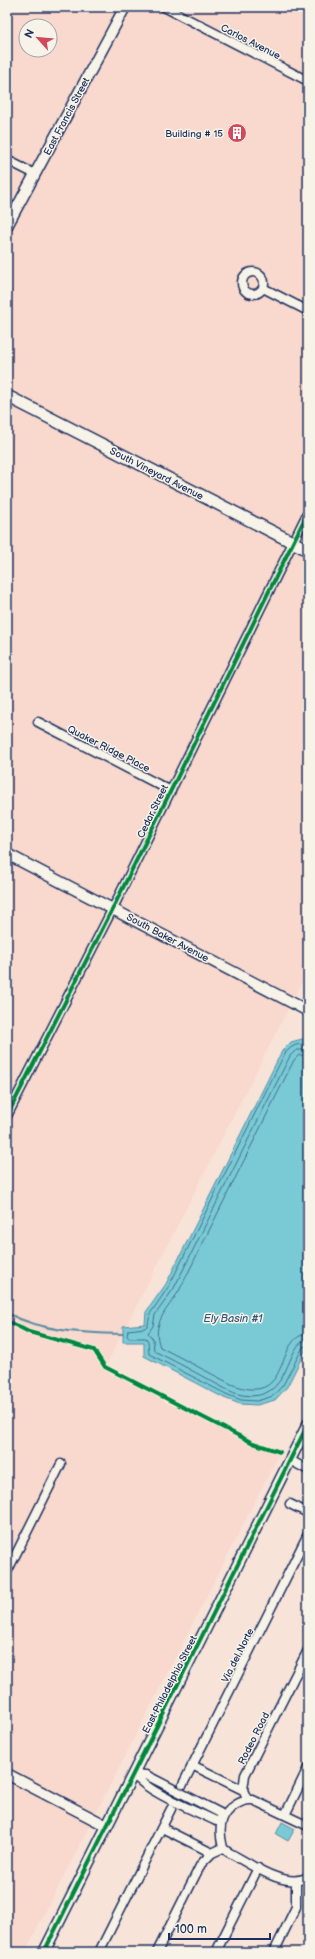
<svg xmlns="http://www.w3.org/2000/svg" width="315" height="1959" font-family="'Balsamiq Sans',sans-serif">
	<rect width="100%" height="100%" fill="#f8e3d8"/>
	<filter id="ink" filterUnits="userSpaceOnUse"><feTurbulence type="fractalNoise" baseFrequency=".025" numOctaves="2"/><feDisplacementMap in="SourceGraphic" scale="8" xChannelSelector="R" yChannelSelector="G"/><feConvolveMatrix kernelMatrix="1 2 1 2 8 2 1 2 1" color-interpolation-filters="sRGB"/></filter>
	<g filter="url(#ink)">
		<path fill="#f9d8cd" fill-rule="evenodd" d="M7 7H308V970L105 1367 280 1452 25 1952H7ZM26 26H50V50H26Z"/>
		<path fill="#7acad5" stroke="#548ca5" d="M302 1039 308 1041V1345L287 1387 275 1400 257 1405 240 1404 224 1398 144 1356V1342H123V1326L145 1324 146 1312 166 1284 282 1051 291 1042Z
			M282 1822 295 1829 288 1841 276 1834Z"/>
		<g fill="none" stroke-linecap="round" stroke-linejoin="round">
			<path stroke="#416d8e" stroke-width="1" d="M308 1045C297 1043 293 1045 285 1053L169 1286 150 1314 148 1325 145 1328 128 1330 127 1336 129 1338H146L148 1341 149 1354 226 1394 241 1400 257 1401 273 1396 283 1385 303 1347 308 1345
				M308 1050H296L290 1056 174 1288 155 1315 153 1326 148 1333 153 1339 154 1351C173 1360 191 1370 209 1380 219 1385 231 1393 242 1395 293 1404 284 1341 308 1340
				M308 1056 299 1055 294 1060 179 1291C167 1310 151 1323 160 1347L231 1384C294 1409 273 1335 308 1334"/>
			<path stroke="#548ca5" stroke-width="2" d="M7 1313C43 1332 83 1333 123 1334"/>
			<defs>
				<path id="minor" d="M164 7 308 81
					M7 160 35 174
					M242 283a11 11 0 1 1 22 0a11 11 0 1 1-22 0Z
					M263 288 308 311
					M38 722 171 791
					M7 1116 113 908 308 512
					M290 1460 308 1470
					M290 1504 308 1513
					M7 1572 61 1464
					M192 1765 243 1790
					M133 1774 146 1775 220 1813 223 1819 216 1821C190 1808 152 1795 133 1774Z
					M183 1784 308 1534
					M247 1799 243 1790 245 1775 308 1650
					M285 1815 308 1768
					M162 1828 212 1853
					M223 1848C221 1840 219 1827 223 1819 228 1808 241 1799 253 1800L308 1826
					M223 1848 228 1852C249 1863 285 1890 308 1877
					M99 1952 171 1809
					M157 1952 201 1864 212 1853 223 1848
					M216 1952 258 1868
					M274 1952 296 1907V1882"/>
				<path id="tertiary" d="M7 226 125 7
					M7 854 308 1011
					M7 1774 107 1826
					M44 1952 308 1424"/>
				<path id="secondary" d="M7 396 308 550"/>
			</defs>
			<use href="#minor" stroke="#1b2f5e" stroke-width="11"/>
			<use href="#tertiary" stroke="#1b2f5e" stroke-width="13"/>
			<use href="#secondary" stroke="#1b2f5e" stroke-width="14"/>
			<use href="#minor" stroke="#f7f3e8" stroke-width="8"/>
			<use href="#tertiary" stroke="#f7f3e8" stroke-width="10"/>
			<use href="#secondary" stroke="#f7f3e8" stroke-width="11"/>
			<defs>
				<path id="cycleway" d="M7 1116 113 908 308 512
					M7 1321 29 1332 94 1350 105 1367 253 1443 280 1452
					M44 1952 308 1424"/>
			</defs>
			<use href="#cycleway" stroke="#f7f3e8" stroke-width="6"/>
			<use href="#cycleway" stroke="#00873e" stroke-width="4"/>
		</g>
	</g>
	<defs>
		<symbol id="building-disc" viewBox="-11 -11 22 22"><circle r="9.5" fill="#d1495b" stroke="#f7f3e8"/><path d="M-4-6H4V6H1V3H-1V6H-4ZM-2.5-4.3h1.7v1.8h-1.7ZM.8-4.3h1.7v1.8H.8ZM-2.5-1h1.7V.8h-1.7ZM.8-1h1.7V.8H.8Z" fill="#fff"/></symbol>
	</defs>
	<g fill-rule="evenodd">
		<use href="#building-disc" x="226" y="122" width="22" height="22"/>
	</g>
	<g text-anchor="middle" stroke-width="3" stroke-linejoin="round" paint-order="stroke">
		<g font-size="10" fill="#1b2f5e" stroke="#f7f3e8">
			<text transform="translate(251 41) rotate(27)" y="4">Carlos Avenue</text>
			<text transform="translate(66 116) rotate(-62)" y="4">East Francis Street</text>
			<text transform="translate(157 473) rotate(27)" y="4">South Vineyard Avenue</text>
			<text transform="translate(109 748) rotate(27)" y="4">Quaker Ridge Place</text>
			<text transform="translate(152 811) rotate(-64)" y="4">Cedar Street</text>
			<text transform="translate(168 937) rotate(28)" y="4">South Baker Avenue</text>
			<text transform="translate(237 1655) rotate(-63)" y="4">Via del Norte</text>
			<text transform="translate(169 1684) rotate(-63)" y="4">East Philadelphia Street</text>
			<text transform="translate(253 1738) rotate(-63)" y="4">Rodeo Road</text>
		</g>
		<g font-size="10" fill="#1b2f5e" stroke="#f7f3e8" text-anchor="end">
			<text x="223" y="137">Building # 15</text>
		</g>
		<g font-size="11" font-style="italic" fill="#33567c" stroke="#f7f3e8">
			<text x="233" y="1322">Ely Basin #1</text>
		</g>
	</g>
	<rect width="315" height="1959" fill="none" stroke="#f7f3e8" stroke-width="24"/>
	<rect x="12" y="12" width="291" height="1935" fill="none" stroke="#1b2f5e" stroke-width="1.5" filter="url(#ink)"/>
	<g transform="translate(38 38) rotate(297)"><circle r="19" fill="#f7f3e8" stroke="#9fa5b1"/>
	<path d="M0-3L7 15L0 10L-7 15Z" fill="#d1495b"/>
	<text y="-6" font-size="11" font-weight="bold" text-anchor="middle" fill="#1b2f5e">N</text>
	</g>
	<path d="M169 1933v6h101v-6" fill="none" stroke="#1b2f5e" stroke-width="2"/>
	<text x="175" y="1933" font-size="12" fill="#1b2f5e" stroke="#f7f3e8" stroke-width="3" paint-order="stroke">100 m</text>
</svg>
